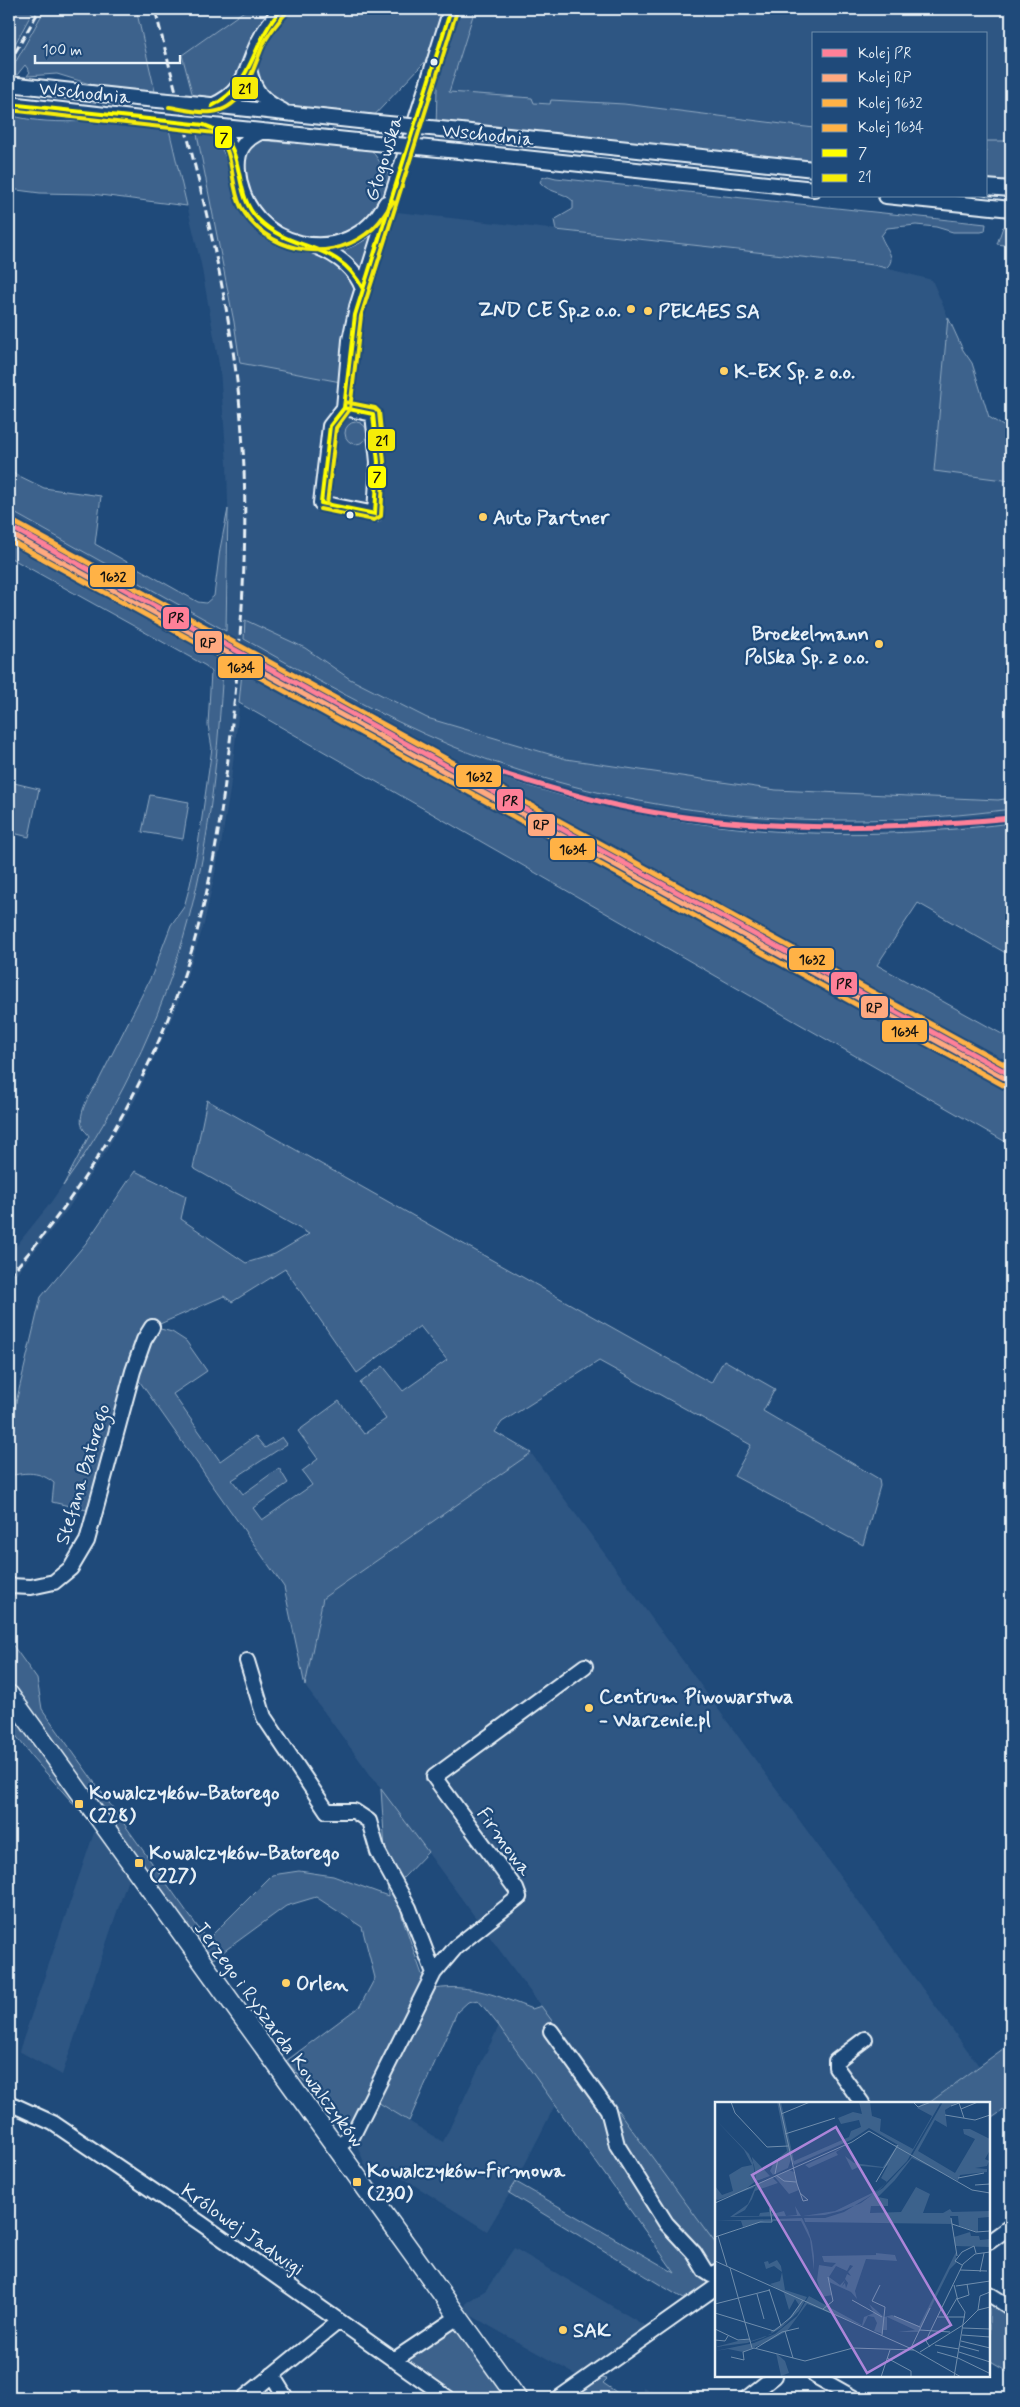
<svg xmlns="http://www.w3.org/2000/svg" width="1020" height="2407" font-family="Mynerve,sans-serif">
	<rect width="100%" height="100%" fill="#1f4a7a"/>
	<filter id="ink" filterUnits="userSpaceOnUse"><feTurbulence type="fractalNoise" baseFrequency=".02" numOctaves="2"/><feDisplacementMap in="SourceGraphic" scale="10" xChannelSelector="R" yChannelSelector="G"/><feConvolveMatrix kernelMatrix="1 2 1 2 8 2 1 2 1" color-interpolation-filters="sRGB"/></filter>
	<g filter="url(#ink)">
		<path fill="#2e5683" d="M34 9H45L9 72V55Z
			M136 9H247L183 55 195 104 157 100Z
			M475 9H1011V151L986 148V34H814V128L624 104 534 103 449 92Z
			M167 121 195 124 234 322 240 363 350 340 388 211 874 265 932 280 948 317 934 471 1011 481V798L998 800 776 790 566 759 427 718 350 679 305 648 245 621 453 746 549 778 662 804 752 816 843 822 878 821 927 819 1011 809V823L929 832 829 834 717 826 604 808 511 781 447 758 440 771 244 662 230 790 221 845 204 924 177 1006 135 1100 106 1151 68 1209 9 1283V1255L49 1205 98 1133 157 1011 193 902 213 793 224 651 9 531V510L226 630 229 543 227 464 220 370 201 264Z
			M531 1453 979 2066 929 2103H716V2244L305 1686 324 1597Z
			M96 1827 129 1876 62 2075 19 2051Z
			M499 2026 555 2105 514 2186 487 2231 387 2168 371 2180 353 2135 371 2098 443 2142Z
			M514 2248 654 2331 585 2380 463 2311 467 2302 486 2290Z
			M643 2387 653 2392 662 2398H642Z"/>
		<path fill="#3c628c" stroke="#92aac2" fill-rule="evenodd" d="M9 9H34L9 55Z
			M45 9H136L157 100 136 98 57 74 27 76 30 72 25 65 17 75 9 74Z
			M247 9H475L449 92 532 98 534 103 550 104 551 100 624 104 814 128V169L436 129 438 48 368 122 195 104 182 55Z
			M9 115C58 129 115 116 167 121L187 206 92 194 40 193 9 189Z
			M195 124 204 125 240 152 258 140 290 143 309 137 366 142 395 184 370 269 346 383 240 363 234 322Z
			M986 141H1011V189L986 187Z
			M548 176 556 178 986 224 985 231 981 232H953L936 227 916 225 887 228 881 236C885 248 898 258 886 268L874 265 556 230 554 220 573 209V201C563 191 548 193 540 182L542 178Z
			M1003 227 1011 228V246L997 244Z
			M948 317 963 350 972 363 989 417 1011 431V481L934 471Z
			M345 433a11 11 0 1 1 22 0a11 11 0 1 1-22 0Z
			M9 471 44 488 101 496 95 544 198 602 206 603 214 596 220 549 228 509 226 631 9 510Z
			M9 531 224 651C219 735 213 820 193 902 169 1002 123 1103 63 1186L89 1136C88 1134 86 1132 84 1130 75 1117 90 1093 98 1082L152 975 171 925 184 907 190 885 197 852 212 748 208 725 211 672 206 666 9 557Z
			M245 620 305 648 350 679 427 718 566 759 776 790 998 800 1011 798V809C825 834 628 818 452 746 380 716 312 677 244 639Z
			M243 662 1011 1082V1145L239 703Z
			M447 757C630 830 817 848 1011 823V956L918 903 877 965 1011 1039V1073L444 763Z
			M10 782 39 789 29 837 9 832Z
			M150 795 189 802 183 839 142 832Z
			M207 1100 711 1383 724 1360 775 1389 763 1411 879 1479 880 1486 863 1545 734 1476 751 1445 599 1361 502 1422 495 1432 531 1453 323 1598 305 1686 284 1587 133 1372 95 1512 52 1502 54 1483C40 1471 26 1472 9 1476V1432L41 1297 86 1243 135 1171 186 1196 181 1219 246 1263 275 1254 309 1234 193 1168ZM285 1269 357 1373 420 1326 447 1360 403 1391 383 1366 360 1383 386 1419 364 1434 339 1401 298 1431 318 1459 302 1471 312 1485 262 1520 253 1508 288 1483 279 1468 243 1494 232 1480 287 1444 282 1437 265 1448 255 1436 220 1461 173 1394 207 1371 186 1341 172 1332 153 1327 224 1296 232 1302Z
			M9 1640 37 1679 42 1709 207 1940 272 1875 299 1871 333 1876 388 1896 381 1789 428 1852 403 1878 399 1889 402 1916 413 1949 425 1983 435 1989C469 1983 501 1997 532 2009L541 2006 716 2244V2296L711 2291 692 2304 509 2193 516 2182 675 2273 499 2026 478 2000 468 2002 457 2012 409 2121 371 2098 353 2135 286 2061 360 2006 375 1978 362 1927 316 1897 286 1906 212 1960 32 1757 9 1726Z
			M1011 2043V2105L989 2120V2103H929Z
			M989 2294 1011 2308V2374L989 2361Z
			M453 2326 508 2398H448L394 2360Z
			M597 2377 607 2379 603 2383 625 2398H568Z"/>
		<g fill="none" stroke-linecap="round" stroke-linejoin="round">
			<defs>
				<path id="minor" d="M249 68C253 91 263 101 283 111
					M9 84 136 98
					M9 104 141 119
					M201 104 368 122
					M212 106C247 91 245 69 259 41 265 29 273 18 282 9
					M204 125 366 142
					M212 126 224 132 237 162
					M263 131C244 139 236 150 238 171 245 250 349 274 386 203
					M461 131 814 169
					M459 151 814 189
					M986 187 1011 189
					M886 196 1011 209
					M315 246C335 254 355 267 363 289
					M344 408 373 414 378 462 375 514 321 503 330 426 344 408 350 340 357 307 451 9
					M9 1586 31 1587 54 1582 71 1568 87 1541 133 1371 144 1340 152 1327
					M247 1661 264 1717 327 1811H354L369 1821 378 1852 409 1908 434 1973
					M551 2031 608 2110 617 2145 666 2223 694 2253 705 2271 711 2275 716 2272
					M9 2103 53 2123 202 2224 448 2398
					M862 2103 836 2067V2061L865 2039
					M336 2148 353 2135 434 1973 456 1947 519 1897 516 1889 434 1777 585 1666
					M989 2242 1011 2226
					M989 2294 1011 2308
					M394 2360 458 2317
					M272 2375 286 2398
					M815 2376 854 2398
					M244 2398 339 2321
					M559 2398 716 2287
					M747 2398 775 2376"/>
				<path id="major" d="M9 1694 517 2398"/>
			</defs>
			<use href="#minor" stroke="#e8f1f8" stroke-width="18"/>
			<use href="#major" stroke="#e8f1f8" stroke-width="21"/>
			<use href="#minor" stroke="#1f4a7a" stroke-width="14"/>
			<use href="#major" stroke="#1f4a7a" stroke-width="18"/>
			<path stroke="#e8f1f8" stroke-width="3" stroke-dasharray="8 4" stroke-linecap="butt" d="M9 63 40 9
				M9 1276C98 1175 167 1051 200 920 219 846 227 771 235 695 245 591 250 485 237 381 222 255 185 131 155 9"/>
			<defs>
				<path id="minor-bridge" d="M136 98 201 104
					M141 119 204 125
					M368 122 461 131
					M366 142 459 151"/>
			</defs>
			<use href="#minor-bridge" stroke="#e8f1f8" stroke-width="18" stroke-linecap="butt"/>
			<use href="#minor-bridge" stroke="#1f4a7a" stroke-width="14"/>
			<defs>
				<path id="bus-1" d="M9 104 204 125C251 139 229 191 258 219 293 254 337 239 363 289
					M212 106C255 84 250 43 282 9
					M321 503 330 426 344 408 355 315 451 9
					M321 503 375 514 378 462 373 414 344 408"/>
				<path id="bus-2" d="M169 107C183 109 198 114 212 112 247 108 252 67 265 41 271 31 278 22 286 13
					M9 110 215 133C236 150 229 184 241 207 265 251 326 264 366 234 378 226 385 214 393 202
					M327 504 336 428 350 409 361 316 457 11
					M320 509 374 520 381 516 384 462 379 412 375 408 345 402"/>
			</defs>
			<use href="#bus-1" stroke="#1f4a7a" stroke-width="8"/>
			<use href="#bus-2" stroke="#1f4a7a" stroke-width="8"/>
			<use href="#bus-1" stroke="#ff0" stroke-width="4"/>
			<use href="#bus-2" stroke="#f6ed08" stroke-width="4"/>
			<defs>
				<path id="rail-1" d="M9 526 1011 1075
					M488 769C530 782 572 795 615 805 746 833 879 830 1011 818"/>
				<path id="rail-2" d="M9 533 1008 1080"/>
				<path id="rail-3" d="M12 521 1011 1068"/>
				<path id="rail-4" d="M9 540 1005 1086"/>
			</defs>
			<use href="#rail-1" stroke="#1f4a7a" stroke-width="9"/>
			<use href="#rail-2" stroke="#1f4a7a" stroke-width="9"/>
			<use href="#rail-3" stroke="#1f4a7a" stroke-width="9"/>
			<use href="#rail-4" stroke="#1f4a7a" stroke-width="9"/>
			<use href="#rail-1" stroke="#ff8098" stroke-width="5"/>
			<use href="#rail-2" stroke="#ffa980" stroke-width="5"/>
			<use href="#rail-3" stroke="#ffb246" stroke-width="5"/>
			<use href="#rail-4" stroke="#ffb246" stroke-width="5"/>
		</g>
	</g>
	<g fill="#e8f1f8" stroke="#1f4a7a" stroke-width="2">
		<circle cx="434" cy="62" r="4.5"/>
		<circle cx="350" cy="515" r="4.5"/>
	</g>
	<g fill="#ffd166" stroke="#1f4a7a" stroke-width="2">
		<circle cx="631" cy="309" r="5"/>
		<circle cx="648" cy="311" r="5"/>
		<circle cx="724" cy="371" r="5"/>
		<circle cx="483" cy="517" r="5"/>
		<circle cx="879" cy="644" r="5"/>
		<circle cx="589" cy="1708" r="5"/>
		<rect x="74" y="1799" width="10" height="10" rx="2.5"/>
		<rect x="134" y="1858" width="10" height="10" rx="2.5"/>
		<circle cx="286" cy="1983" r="5"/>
		<rect x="352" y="2177" width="10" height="10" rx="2.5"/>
		<circle cx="563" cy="2330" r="5"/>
	</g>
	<g text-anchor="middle" stroke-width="4.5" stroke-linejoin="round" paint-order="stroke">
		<g font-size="20" fill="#e8f1f8" stroke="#1f4a7a">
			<text transform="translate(85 92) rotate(6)" y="7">Wschodnia</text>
			<text transform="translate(488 134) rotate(6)" y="7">Wschodnia</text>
			<text transform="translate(383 158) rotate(-73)" y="7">Głogowska</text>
			<text transform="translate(82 1474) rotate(-73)" y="7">Stefana Batorego</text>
			<text transform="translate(505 1841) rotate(54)" y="7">Firmowa</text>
			<text transform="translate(280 2034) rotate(54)" y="7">Jerzego i Ryszarda Kowalczyków</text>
			<text transform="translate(243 2229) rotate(35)" y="7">Królowej Jadwigi</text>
		</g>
		<g font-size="20" font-weight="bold" fill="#e8f1f8" stroke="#1f4a7a" text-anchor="start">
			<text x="621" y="316" text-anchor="end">ZND CE Sp.z o.o.</text>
			<text x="658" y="318">PEKAES SA</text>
			<text x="734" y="378">K-EX Sp. z o.o.</text>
			<text x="493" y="524">Auto Partner</text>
			<text x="869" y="640" text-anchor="end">Broekelmann<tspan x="869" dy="23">Polska Sp. z o.o.</tspan></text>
			<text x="599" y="1703">Centrum Piwowarstwa<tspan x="599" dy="23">- Warzenie.pl</tspan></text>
			<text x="89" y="1799">Kowalczyków-Batorego<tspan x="89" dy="23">(228)</tspan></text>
			<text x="149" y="1859">Kowalczyków-Batorego<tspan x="149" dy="23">(227)</tspan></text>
			<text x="296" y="1990">Orlen</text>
			<text x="367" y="2177">Kowalczyków-Firmowa<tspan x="367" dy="23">(230)</tspan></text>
			<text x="573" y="2337">SAK</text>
		</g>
	</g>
	<g transform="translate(715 2102)">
		<rect width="275" height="275" fill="#1f4a7a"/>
		<path d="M62 0H66L79 59 134 35 136 29 146 25 144 18 126 22 123 16 138 10 147 12 144 0H155L157 14 166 17 165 29 198 47 217 14 202 6 210 0H226L192 59 165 87 146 101 126 109 110 113 88 114 120 109 163 88 172 80 166 76 173 63 169 66 146 64 137 68 130 54 139 61 168 65 181 45 180 43H183L154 26 136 38 79 63 76 57 73 66 58 73 55 69 59 60 72 49ZM228 0H243L230 8 232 25 220 18 203 49 240 71 260 37 249 32 248 27H255L275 37V48L270 57 274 59 272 64 260 66 272 67V70L245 73 243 79 197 56 180 78 163 95 173 97V104H156L155 111 186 110 201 85 215 92 208 111H228L235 107 237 110 274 109V115L263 116V130L244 124 243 114H235L237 122 90 120 89 116H110L129 110 168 86 195 57ZM0 17 34 52 39 63 41 75V79L32 86 40 84 38 86 0 99 3 98 0 97V84L7 93 18 89 14 73 27 65 37 63 29 48ZM129 45 121 50 123 53 94 66 90 63ZM37 55 55 74 41 79ZM74 68 79 70 84 88 74 92 59 74ZM57 75 63 81 40 89 37 97 30 108 19 114H44L45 111 54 110V106L57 112 69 109 71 114 82 113 80 104 86 114 15 115 33 102 41 83ZM87 116 93 128 97 140 99 154V168L95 137 86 119H50L28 125 26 119H0ZM255 130 256 134H264L265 138 275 137V145L240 144 239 135ZM241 150V161L235 167 204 230H183L200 228 172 215V228H168V232L159 229 162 221 159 215 153 214 148 224 92 202 72 229 54 239 28 250 13 247 0 249 39 241 60 232 82 214 94 194 147 223 149 215 159 211 154 202 169 215 177 213 204 224ZM161 151 180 153 182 159 151 157 140 189 142 197 136 190 114 180 117 193 107 195 102 178 104 163 117 165 121 161 109 160 107 154 161 153ZM135 163 138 164 133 170 136 174 132 172 130 177 133 181 131 186 130 181 127 184 130 178 125 183 114 175 121 164 132 169ZM62 158 66 164 70 188 92 195 84 209 66 226 48 236 32 241 0 245 23 239 35 237 36 239 57 232 56 229 70 221 84 203 80 197 74 208 69 191 55 182 65 179 67 170 59 164 51 167 49 160 53 159 54 162ZM61 251 70 259 74 271 66 274Z" fill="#3c628c" fill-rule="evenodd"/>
		<path fill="none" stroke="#6f8dac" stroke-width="1" d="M16 0 20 11 52 45 73 44M64 0 82 82 88 99 93 98 85 91M198 0 203 5 216 0M236 4 244 1 249 16M246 7 263 0M66 12 95 0M230 13 260 18 275 13M70 32 120 16M60 72 63 57 75 52M61 73 69 79 81 80M243 76 269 71M161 80 183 43M260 83 275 82M275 90V121M0 101 137 40 154 29 257 88 275 91M236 116 242 154M237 122 261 130 275 129M3 134 12 164M0 135 45 120H57L55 106M0 159 199 248 246 275M247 163 240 159 247 150 259 144 261 151M15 166 37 246M245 168 272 169M265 170 269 151M165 183 157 199 170 205 167 233M241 184 275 179M54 187 66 224M42 192 49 217M242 197 254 193 252 182M137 198 167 215M0 202 55 188M108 207 118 199 113 175M263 208 265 194 275 190M0 211 59 229 76 215 88 198M179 214 205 225M223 215H250M231 215 242 196M248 226 275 227M0 227 23 238 35 237M205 228 235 230M70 229 78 256M247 233 275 235M0 238 10 239 13 234M246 239 275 246M220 243 244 247M245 244 264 249M215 245 211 239 214 232 248 162 260 152 275 150M41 246 67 230 84 226M196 246 215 206M205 250 248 223 263 208 275 205M222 250 243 256 274 271M244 250 275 260M16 255 29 258 28 250 39 246 90 259 138 246 199 248M172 256 196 269V275M166 275 175 248M239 275 250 210 243 199 239 183"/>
		<path fill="#ac85d9" fill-opacity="0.15" stroke="#ac85d9" stroke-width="2.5" d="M121 25 236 223 152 271 37 73Z"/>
		<rect width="275" height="275" fill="none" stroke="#e8f1f8" stroke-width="2.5"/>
	</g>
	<g stroke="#1f4a7a" stroke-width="2">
		<rect x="231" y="76" width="28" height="24" rx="5" fill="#f6ed08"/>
		<rect x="214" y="125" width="19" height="24" rx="5" fill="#ff0"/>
		<rect x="367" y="428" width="29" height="24" rx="5" fill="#f6ed08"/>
		<rect x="367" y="465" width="20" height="24" rx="5" fill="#ff0"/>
		<rect x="89" y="564" width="47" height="24" rx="5" fill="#ffb246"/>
		<rect x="162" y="606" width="28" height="24" rx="5" fill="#ff8098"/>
		<rect x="194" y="630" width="29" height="24" rx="5" fill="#ffa980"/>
		<rect x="217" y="655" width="47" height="24" rx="5" fill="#ffb246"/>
		<rect x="455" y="764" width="47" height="24" rx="5" fill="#ffb246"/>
		<rect x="496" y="788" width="28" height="24" rx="5" fill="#ff8098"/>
		<rect x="527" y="813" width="29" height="24" rx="5" fill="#ffa980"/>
		<rect x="549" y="837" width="47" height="24" rx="5" fill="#ffb246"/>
		<rect x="788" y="947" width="47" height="24" rx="5" fill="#ffb246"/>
		<rect x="830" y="971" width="28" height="25" rx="5" fill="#ff8098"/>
		<rect x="860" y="995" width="29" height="24" rx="5" fill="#ffa980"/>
		<rect x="881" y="1019" width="47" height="24" rx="5" fill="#ffb246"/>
	</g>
	<g font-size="14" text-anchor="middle" font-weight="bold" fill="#111">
		<text x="245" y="93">21</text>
		<text x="224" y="142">7</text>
		<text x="382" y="445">21</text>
		<text x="377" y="481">7</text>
		<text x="113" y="581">1632</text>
		<text x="176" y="622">PR</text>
		<text x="208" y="647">RP</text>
		<text x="241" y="672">1634</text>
		<text x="479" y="781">1632</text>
		<text x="510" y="805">PR</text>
		<text x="541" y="829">RP</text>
		<text x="573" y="854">1634</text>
		<text x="812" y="964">1632</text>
		<text x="844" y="988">PR</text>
		<text x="874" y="1012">RP</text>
		<text x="905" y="1036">1634</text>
	</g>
	<rect width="1020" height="2407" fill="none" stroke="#1f4a7a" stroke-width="30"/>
	<rect x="15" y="15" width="990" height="2377" fill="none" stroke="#e8f1f8" stroke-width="2" filter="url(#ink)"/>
	<rect x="812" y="32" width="175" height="165" fill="#1f4a7a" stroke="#6f8dac"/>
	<rect x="822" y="49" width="25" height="8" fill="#ff8098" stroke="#6f8dac"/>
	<text x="858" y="58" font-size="15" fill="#e8f1f8">Kolej PR</text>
	<rect x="822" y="74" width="25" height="8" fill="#ffa980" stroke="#6f8dac"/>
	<text x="858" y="82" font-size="15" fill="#e8f1f8">Kolej RP</text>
	<rect x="822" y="99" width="25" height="8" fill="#ffb246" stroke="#6f8dac"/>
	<text x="858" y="108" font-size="15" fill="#e8f1f8">Kolej 1632</text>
	<rect x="822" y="124" width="25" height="8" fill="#ffb246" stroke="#6f8dac"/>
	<text x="858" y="132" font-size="15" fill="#e8f1f8">Kolej 1634</text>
	<rect x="822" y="149" width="25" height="8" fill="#ffff00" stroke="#6f8dac"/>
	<text x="858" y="158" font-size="15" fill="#e8f1f8">7</text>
	<rect x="822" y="174" width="25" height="8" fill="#f6ed08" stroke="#6f8dac"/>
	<text x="858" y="182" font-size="15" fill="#e8f1f8">21</text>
	<path d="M35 55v8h145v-8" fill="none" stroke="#e8f1f8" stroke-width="2.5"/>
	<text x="42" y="55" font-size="15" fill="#e8f1f8" stroke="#1f4a7a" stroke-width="4" paint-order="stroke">100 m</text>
</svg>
